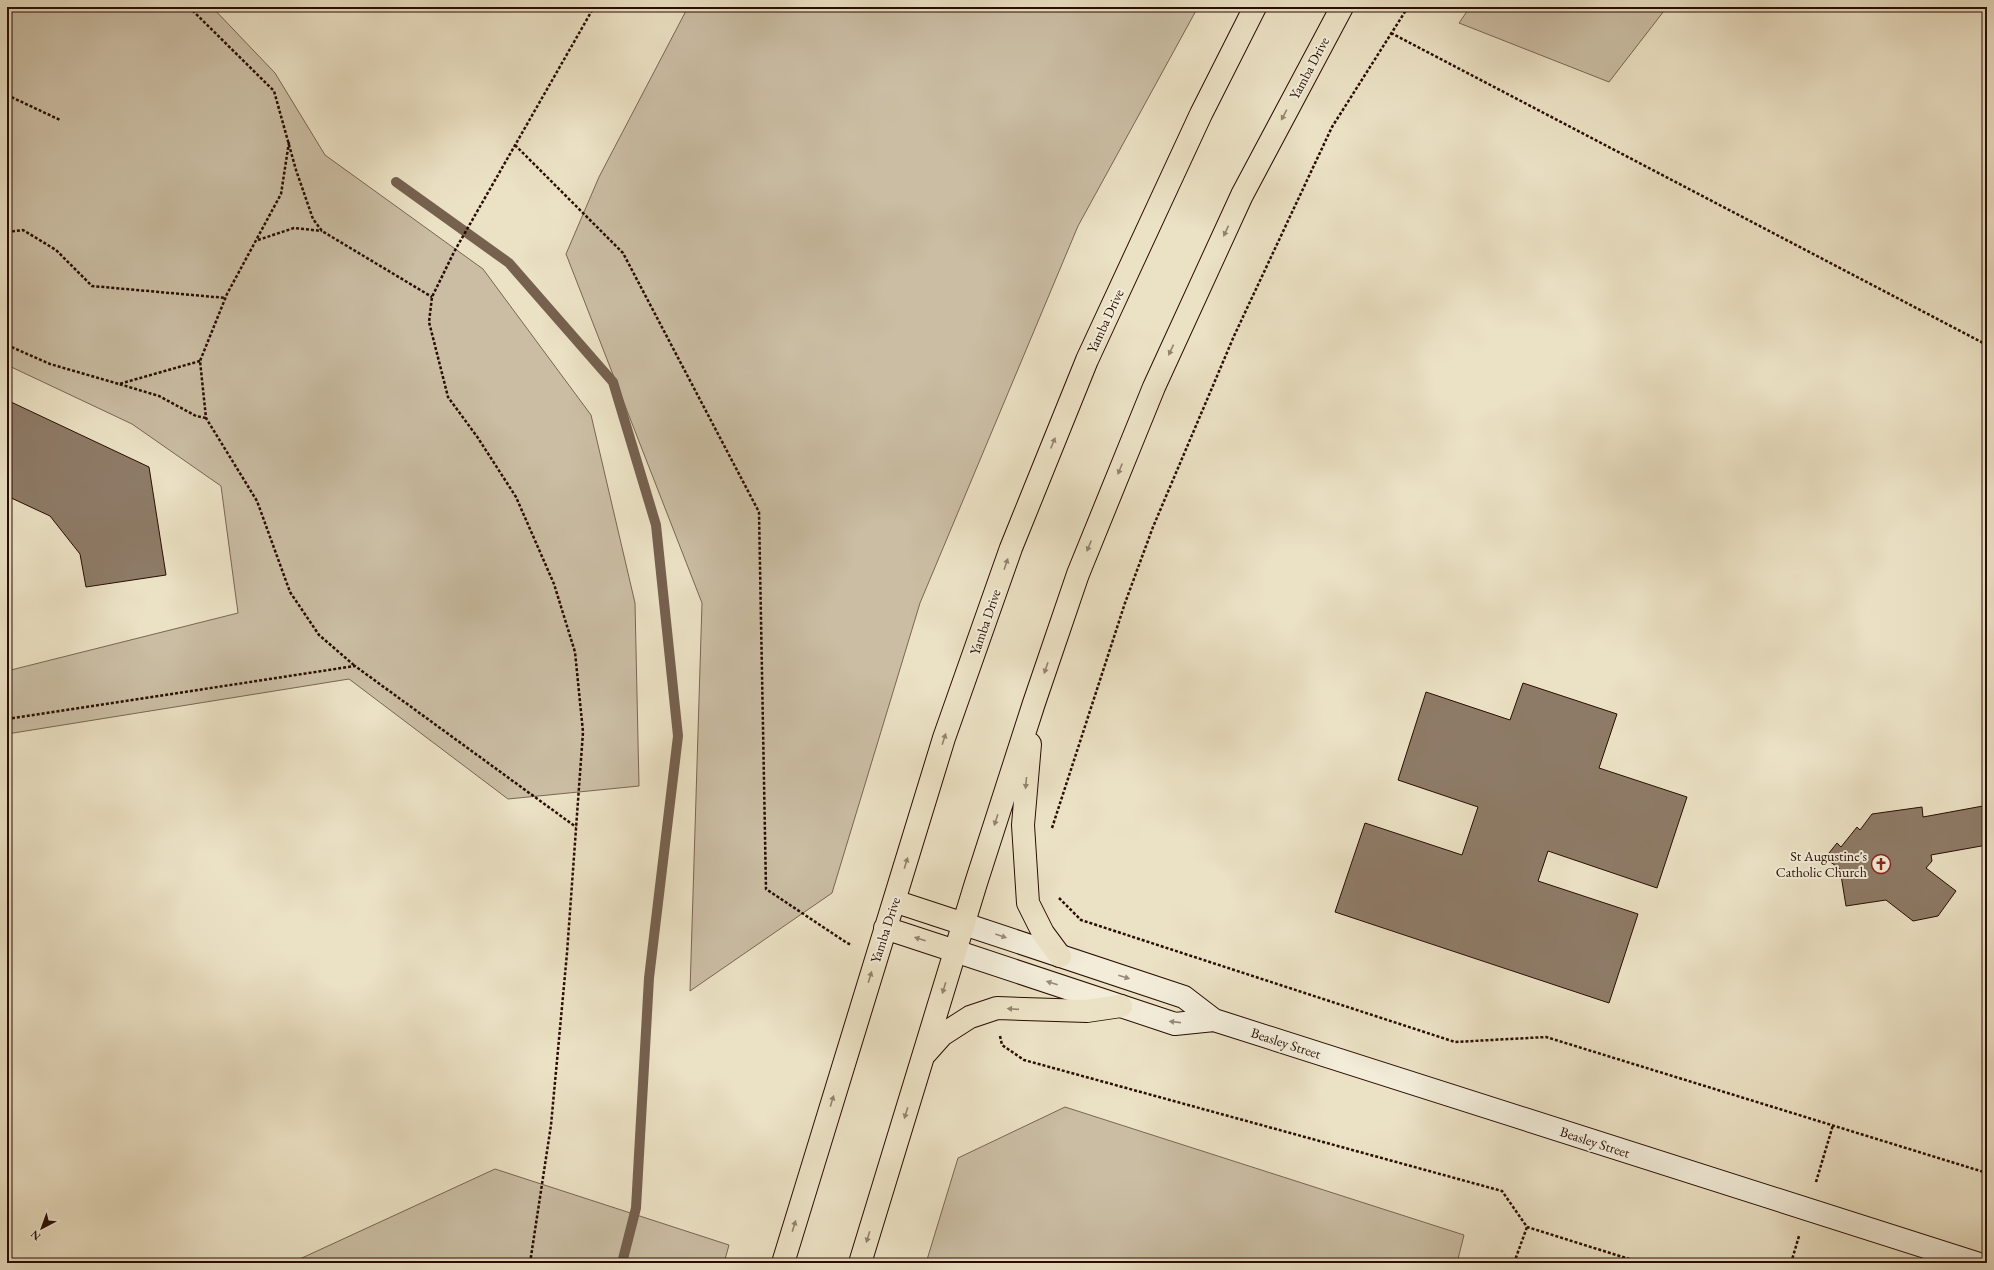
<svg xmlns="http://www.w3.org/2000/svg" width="1994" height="1270" font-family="'EB Garamond',serif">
	<rect width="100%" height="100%" fill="#ebe1c4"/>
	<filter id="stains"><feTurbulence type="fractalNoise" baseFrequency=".005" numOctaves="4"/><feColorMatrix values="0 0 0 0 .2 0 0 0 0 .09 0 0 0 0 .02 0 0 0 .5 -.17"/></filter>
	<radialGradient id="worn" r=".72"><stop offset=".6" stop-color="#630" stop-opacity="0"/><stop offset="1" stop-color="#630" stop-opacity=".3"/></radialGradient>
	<path fill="#cabda3" stroke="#7a6552" d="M7 7H212L275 73 325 155 483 269 591 415 635 603 639 786 508 799 349 679 7 734V671L238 613 221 486 132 424 7 365Z
		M688 7H1198L1078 226 920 603 832 893 690 991 702 603 566 254 599 177Z
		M1470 7H1667L1609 82 1459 23Z
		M1065 1107 1464 1235 1457 1263H926L958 1158Z
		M495 1169 729 1245 724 1263H291Z"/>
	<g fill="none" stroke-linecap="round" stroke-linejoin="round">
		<path stroke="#76614f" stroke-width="10" d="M396 182 509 263 613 382 656 525 678 736 649 978 636 1208 622 1263"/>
	</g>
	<path fill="#8e7b67" stroke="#290d02" d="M11 402 149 467 166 575 86 587 80 554 50 516 7 496V410Z
		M1523 683 1617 714 1599 768 1687 797 1657 888 1548 851 1538 881 1638 914 1609 1003 1335 912 1365 823 1462 855 1478 807 1398 780 1426 692 1510 720Z
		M1983 806 1987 826V845L1931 855 1932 861 1926 868 1956 891 1938 916 1913 921 1886 900 1846 906 1840 869 1825 858 1837 843 1841 847 1857 827 1860 830 1872 814 1922 807 1923 817Z"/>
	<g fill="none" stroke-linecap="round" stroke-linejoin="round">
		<defs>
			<path id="secondary" d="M964 924 1184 997 1214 1020 1976 1263
				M955 951 1175 1024 1214 1020"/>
			<path id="primary" d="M1030 744 1023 825 1028 903 1043 933 1060 956
				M894 901 964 924
				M885 928 955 951
				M926 1053 942 1035 970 1017 997 1008 1087 1011 1121 1006
				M783 1263 944 738 1011 548 1087 360 1201 114 1255 7
				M860 1263 976 883 1034 703 1078 574 1154 387 1242 195 1342 7"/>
		</defs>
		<use href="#secondary" stroke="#290d02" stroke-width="24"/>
		<use href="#primary" stroke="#290d02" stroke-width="24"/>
		<path stroke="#290d02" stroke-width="2.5" stroke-dasharray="3 2" stroke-linecap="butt" d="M189 7 274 91 296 170 313 219 322 231 432 297
			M1391 33 1987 345
			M7 95 60 120
			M289 142 281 194 227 294 200 361 206 418 257 501 290 592 319 635 355 666
			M515 145 623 253 759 512 766 889 847 943 852 945
			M7 232 23 230 56 250 92 286 226 298
			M258 240 294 228 322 231
			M7 345 50 364 119 384
			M200 361 119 384 159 396 196 416 206 418
			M7 719 355 666 576 827
			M1052 828 1125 603 1153 527 1234 336 1332 127 1408 7
			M1059 898 1081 920 1455 1042 1546 1037 1987 1173
			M1000 1036 1002 1045 1024 1060 1502 1191 1527 1227 1642 1263
			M1816 1182 1833 1125
			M530 1263 551 1125 567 953 583 732 575 652 554 584 516 497 478 438 448 397 429 322 432 297 454 252 594 7
			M1514 1263 1527 1227
			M1791 1263 1799 1236"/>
		<use href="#secondary" stroke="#f2ecd9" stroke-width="22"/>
		<use href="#primary" stroke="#ebe1c4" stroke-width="22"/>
	</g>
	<defs><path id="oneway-solid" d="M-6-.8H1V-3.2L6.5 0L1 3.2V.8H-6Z"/></defs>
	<g fill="#94826d">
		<use href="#oneway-solid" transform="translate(1284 115) rotate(118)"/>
		<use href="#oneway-solid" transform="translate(1226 231) rotate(115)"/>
		<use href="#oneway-solid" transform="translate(1171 350) rotate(115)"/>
		<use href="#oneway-solid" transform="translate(1053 443) rotate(-68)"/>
		<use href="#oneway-solid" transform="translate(1120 469) rotate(112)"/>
		<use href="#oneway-solid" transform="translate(1089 546) rotate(112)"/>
		<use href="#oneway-solid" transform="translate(1006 564) rotate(-71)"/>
		<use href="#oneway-solid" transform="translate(1046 668) rotate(109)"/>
		<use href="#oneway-solid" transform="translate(944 739) rotate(-72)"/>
		<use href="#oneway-solid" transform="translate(1026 783) rotate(95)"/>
		<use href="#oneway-solid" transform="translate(996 820) rotate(108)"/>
		<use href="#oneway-solid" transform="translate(906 863) rotate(-73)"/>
		<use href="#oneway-solid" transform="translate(920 939) rotate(-162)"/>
		<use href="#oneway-solid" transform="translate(870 977) rotate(-73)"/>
		<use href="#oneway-solid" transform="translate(944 988) rotate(107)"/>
		<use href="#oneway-solid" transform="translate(1013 1009) rotate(-176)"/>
		<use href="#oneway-solid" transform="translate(832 1101) rotate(-73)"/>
		<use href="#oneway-solid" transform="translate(906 1113) rotate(107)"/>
		<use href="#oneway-solid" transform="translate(794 1226) rotate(-73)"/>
		<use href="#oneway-solid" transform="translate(868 1237) rotate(107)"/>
	</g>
	<g fill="#988878">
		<use href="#oneway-solid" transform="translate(1001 936) rotate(19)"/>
		<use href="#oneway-solid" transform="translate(1124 977) rotate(18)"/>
		<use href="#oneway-solid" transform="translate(1052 983) rotate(-162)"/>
		<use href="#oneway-solid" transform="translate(1175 1022) rotate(-174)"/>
	</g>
	<defs>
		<symbol id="church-ring" viewBox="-11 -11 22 22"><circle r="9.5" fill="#f2ecd9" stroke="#8f2418" stroke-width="1.5"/><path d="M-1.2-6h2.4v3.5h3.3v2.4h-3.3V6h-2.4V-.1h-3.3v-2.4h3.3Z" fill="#8f2418"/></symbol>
	</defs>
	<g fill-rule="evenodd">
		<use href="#church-ring" x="1870" y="853" width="22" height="22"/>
	</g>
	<g text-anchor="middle" stroke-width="4" stroke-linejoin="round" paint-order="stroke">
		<g font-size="14" fill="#290d02" stroke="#f2ecd9">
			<text transform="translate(1309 68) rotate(-62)" y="5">Yamba Drive</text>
			<text transform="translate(1105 321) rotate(-65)" y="5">Yamba Drive</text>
			<text transform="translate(985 622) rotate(-71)" y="5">Yamba Drive</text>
			<text transform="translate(885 930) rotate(-72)" y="5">Yamba Drive</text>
			<text transform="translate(1286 1043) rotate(18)" y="5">Beasley Street</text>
			<text transform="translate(1595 1142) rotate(18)" y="5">Beasley Street</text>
		</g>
		<g font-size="14" fill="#290d02" stroke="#f2ecd9" text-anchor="end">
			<text x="1867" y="861">St Augustine's<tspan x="1867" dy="16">Catholic Church</tspan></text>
		</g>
	</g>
	<rect width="1994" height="1270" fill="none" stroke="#ebe1c4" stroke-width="24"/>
	<rect x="8" y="8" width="1978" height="1254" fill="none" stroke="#290d02" stroke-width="2"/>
	<rect x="12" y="12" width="1970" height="1246" fill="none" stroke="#290d02"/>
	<g transform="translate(42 1228) rotate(221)" stroke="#f2ecd9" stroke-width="3" paint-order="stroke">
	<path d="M0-3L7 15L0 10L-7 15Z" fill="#290d02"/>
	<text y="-6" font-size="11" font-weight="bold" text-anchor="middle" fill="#290d02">N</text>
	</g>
	<rect width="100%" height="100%" filter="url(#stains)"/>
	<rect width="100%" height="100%" fill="url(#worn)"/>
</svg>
